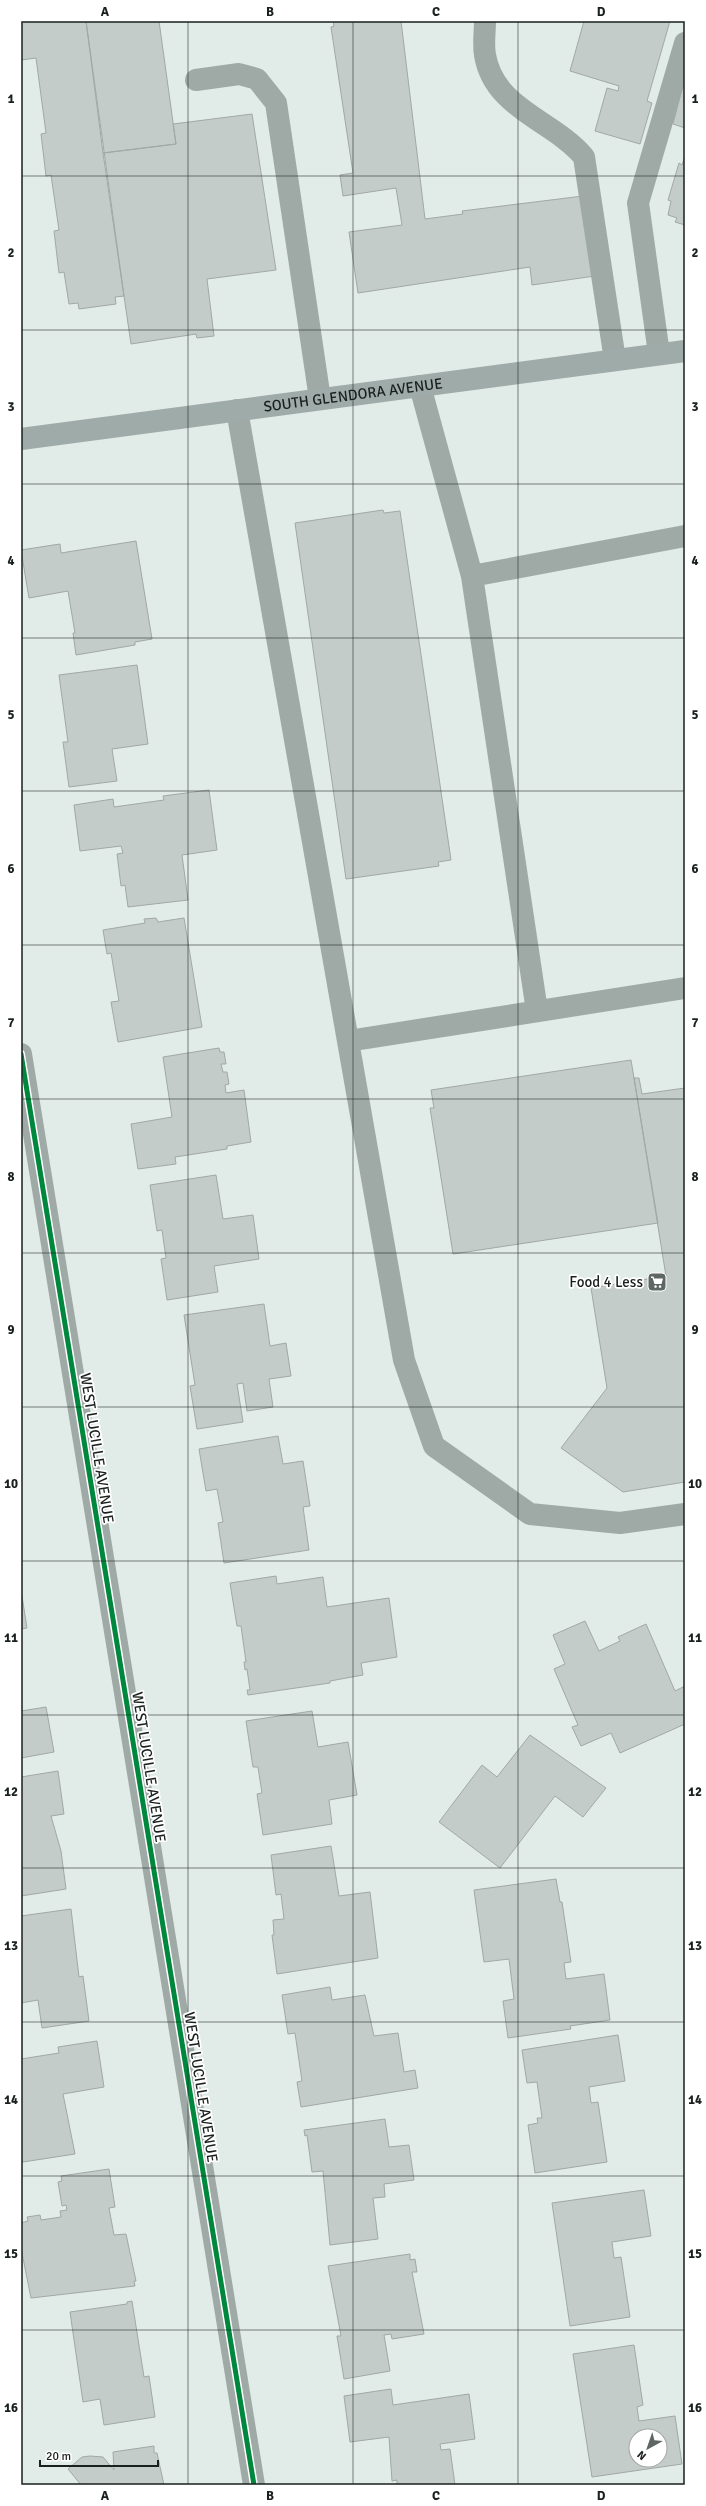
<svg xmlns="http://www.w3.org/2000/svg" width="706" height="2506" font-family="Signika,sans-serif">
	<rect width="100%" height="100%" fill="#e1ebe8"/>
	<path fill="#c4ccca" stroke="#a1a8a6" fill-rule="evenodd" d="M21 21H86L124 296 115 297 116 304 79 309 78 303 69 304 64 272 59 273 54 231 59 230 51 175 46 176 41 134 46 133 36 58 21 60Z
		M86 21H159L176 144 103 153Z
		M333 21H401L425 219 463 214 462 211 583 196 595 276 532 285 530 267 358 293 349 232 402 225 396 188 343 196 340 175 353 173 331 27 334 26Z
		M584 21H670L647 101 652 103 640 144 595 131 607 88 618 91 619 86 570 71Z
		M685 76V128L673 124Z
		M252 114 276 270 207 279 214 336 197 338 196 334 131 344 103 153 176 144 173 124Z
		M685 156V225L675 222 677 218 668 215 671 201 668 200 679 163 682 165Z
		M383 510 384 513 400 511 451 860 438 862 439 866 346 879 295 523Z
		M136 541 152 639 135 642V645L76 655 73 633H75L68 591 29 598 21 550 60 544 61 553Z
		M137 665 148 744 112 749 117 781 69 787 63 742H68L59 675Z
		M209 790 217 850 182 855 188 900 128 907 125 885 121 886 117 854 123 853 121 846 80 851 74 805 113 799 114 807 164 800 163 796Z
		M156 918 158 922 184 918 202 1027 118 1042 111 1002 119 1001 111 953 107 954 103 930 145 923 144 919Z
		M219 1048 220 1052H224L226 1064H221L223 1072H227L229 1084 225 1085 226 1093 244 1090 251 1142 227 1146V1149L175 1157 176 1164 138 1169 131 1124 172 1117 163 1057Z
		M631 1060 658 1223 453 1254 430 1108H434L431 1090Z
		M634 1078H639L642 1094 685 1088V1482L623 1492 561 1448 607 1388 591 1288 666 1276Z
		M216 1175 223 1219 253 1215 259 1259 214 1266 218 1292 167 1300 161 1259 166 1258 162 1230 157 1231 150 1185Z
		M264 1304 270 1346 286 1343 291 1376 269 1379 273 1407 247 1411 243 1383 237 1384 243 1422 197 1429 190 1386 195 1385 184 1315Z
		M278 1436 283 1464 303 1461 310 1506 303 1507 309 1550 224 1563 218 1523 223 1522 217 1489 206 1491 199 1449Z
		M276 1576 277 1584 323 1577 327 1607 389 1598 397 1657 361 1663 363 1675 330 1681V1683L248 1695 247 1690H250L247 1669 245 1670 244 1662H246L241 1626H237L230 1583Z
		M21 1590 27 1628 21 1629Z
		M585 1621 599 1651 620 1641 618 1637 646 1624 675 1691 685 1686V1724L620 1753 611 1733 581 1746 572 1727 578 1725 554 1669 565 1664 553 1635Z
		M46 1707 54 1752 21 1758V1711Z
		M312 1711 318 1747 348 1742 357 1795 329 1800 332 1824 263 1835 257 1794 262 1793 258 1767H253L246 1721Z
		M530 1735 606 1788 583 1817 555 1796 500 1868 439 1822 482 1765 497 1777Z
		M58 1771 64 1814 51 1816 61 1851 66 1889 21 1896V1777Z
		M331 1846 339 1896 370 1892 378 1958 277 1974 272 1935H274L273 1920 284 1919 281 1894 276 1895 271 1855Z
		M556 1879 560 1902H562L571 1962 564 1963 566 1979 604 1974 610 2020 570 2026 571 2029 508 2038 503 2001 514 1999 509 1959 484 1962 474 1890Z
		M71 1909 79 1977 83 1976 89 2021 42 2028 38 2000 21 2003V1916Z
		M330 1987 332 2000 365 1995 374 2036 398 2033 404 2072 415 2070 418 2088 301 2107 297 2082 302 2081 295 2033 288 2034 282 1995Z
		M618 2035 625 2081 589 2087 591 2103 598 2102 607 2162 535 2173 528 2125 538 2123 537 2118H542L537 2082 527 2083 522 2050Z
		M97 2041 104 2087 63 2094 75 2154 23 2162 21 2161V2059L59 2053 58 2047Z
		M385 2119 389 2147 409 2145 414 2180 384 2184 385 2197 373 2198 378 2239 330 2245 323 2171 312 2172 307 2135 305 2136 304 2130Z
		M109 2169 115 2207 109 2208 114 2235 126 2234 136 2281H134L135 2286 31 2298 21 2248V2223L28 2221 27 2217 40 2215 41 2220 61 2217 60 2211 67 2210 66 2205 62 2206 58 2182 62 2181 61 2176Z
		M644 2190 651 2236 612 2242 614 2258 621 2257 630 2317 570 2326 552 2203Z
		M410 2254V2260L415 2259 417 2272H412L424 2334 392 2339 391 2334 384 2335 390 2371 344 2379 337 2336H341L328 2266Z
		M132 2301 144 2377 149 2376 155 2417 104 2425 100 2399 83 2402 70 2312 127 2304V2302Z
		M634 2345 643 2405 637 2407 639 2421 675 2416 682 2464 592 2477 573 2354ZM636 2436H660V2460H636Z
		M391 2389 393 2405 469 2394 475 2439 440 2444 441 2450 450 2449 455 2485H397V2480L392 2481 389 2437 350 2442 344 2396Z
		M154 2446V2453H157L164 2485H81L68 2469 82 2457 90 2456 103 2457 114 2470 113 2452Z"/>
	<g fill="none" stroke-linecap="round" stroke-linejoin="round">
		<path stroke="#9faaa7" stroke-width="22" d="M485 21C485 32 483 44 485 55 494 109 553 120 584 157L615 360
			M196 80 239 74 257 79 276 103 320 399
			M659 354 638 203 685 43
			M420 386 472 576 685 536
			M237 410 348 1041 685 988
			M472 576 537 1011
			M348 1041 404 1360 434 1446 530 1514 620 1523 685 1514"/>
		<path stroke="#9faaa7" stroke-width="22" d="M21 1054 254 2485"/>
		<path stroke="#9faba8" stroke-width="22" id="s1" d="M21 439 685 351"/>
		<defs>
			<path id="cycleway" d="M21 1054 254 2485"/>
		</defs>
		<use href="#cycleway" stroke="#fff" stroke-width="8"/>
		<use href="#cycleway" stroke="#00873e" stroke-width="5"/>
	</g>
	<path fill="none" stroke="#19201e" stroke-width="1" stroke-opacity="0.55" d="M188 21V2485M353 21V2485M518 21V2485M21 176H685M21 330H685M21 484H685M21 638H685M21 791H685M21 945H685M21 1099H685M21 1253H685M21 1407H685M21 1561H685M21 1715H685M21 1868H685M21 2022H685M21 2176H685M21 2330H685"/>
	<defs>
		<symbol id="supermarket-square" viewBox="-11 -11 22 22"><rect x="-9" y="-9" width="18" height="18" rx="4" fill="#5f6765" stroke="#fff"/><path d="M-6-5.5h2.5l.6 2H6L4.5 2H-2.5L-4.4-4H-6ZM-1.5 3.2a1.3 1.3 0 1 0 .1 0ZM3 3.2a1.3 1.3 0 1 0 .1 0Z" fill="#fff"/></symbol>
	</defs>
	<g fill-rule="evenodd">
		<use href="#supermarket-square" x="646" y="1271" width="22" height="22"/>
	</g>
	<g text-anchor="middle" stroke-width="3.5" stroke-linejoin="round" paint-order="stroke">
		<g font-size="15" fill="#19201e" stroke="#fff">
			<text dy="5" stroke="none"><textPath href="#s1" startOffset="335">SOUTH GLENDORA AVENUE</textPath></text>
			<text transform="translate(97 1448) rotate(81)" y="5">WEST LUCILLE AVENUE</text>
			<text transform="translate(149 1767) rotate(81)" y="5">WEST LUCILLE AVENUE</text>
			<text transform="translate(201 2087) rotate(81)" y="5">WEST LUCILLE AVENUE</text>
		</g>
		<g font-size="15" fill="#19201e" stroke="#fff" text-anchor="end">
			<text x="643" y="1287">Food 4 Less</text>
		</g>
	</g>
	<rect width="706" height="2506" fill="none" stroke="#ffffff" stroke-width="44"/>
	<g transform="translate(648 2448) rotate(220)"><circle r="19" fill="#ffffff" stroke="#a3a6a5"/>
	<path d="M0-3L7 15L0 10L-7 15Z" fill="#5f6765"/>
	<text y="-6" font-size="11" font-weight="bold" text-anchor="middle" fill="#19201e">N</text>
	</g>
	<path d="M40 2460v6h118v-6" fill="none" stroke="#19201e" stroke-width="2"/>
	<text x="46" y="2460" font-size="12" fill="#19201e" stroke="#ffffff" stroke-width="3" paint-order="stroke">20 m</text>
	<rect x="22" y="22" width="662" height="2462" fill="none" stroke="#19201e" stroke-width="1.5"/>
	<g font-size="13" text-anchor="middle" font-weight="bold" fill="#19201e">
		<text x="105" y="16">A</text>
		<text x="270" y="16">B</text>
		<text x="436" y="16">C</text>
		<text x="601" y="16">D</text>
		<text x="11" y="103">1</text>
		<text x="695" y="103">1</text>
		<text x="11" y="257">2</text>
		<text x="695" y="257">2</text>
		<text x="11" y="411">3</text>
		<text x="695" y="411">3</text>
		<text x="11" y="565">4</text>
		<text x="695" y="565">4</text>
		<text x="11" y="719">5</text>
		<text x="695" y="719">5</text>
		<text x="11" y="873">6</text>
		<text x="695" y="873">6</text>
		<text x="11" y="1027">7</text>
		<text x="695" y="1027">7</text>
		<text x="11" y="1181">8</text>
		<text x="695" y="1181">8</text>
		<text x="11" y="1334">9</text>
		<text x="695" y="1334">9</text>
		<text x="11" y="1488">10</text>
		<text x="695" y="1488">10</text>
		<text x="11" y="1642">11</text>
		<text x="695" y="1642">11</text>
		<text x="11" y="1796">12</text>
		<text x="695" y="1796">12</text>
		<text x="11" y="1950">13</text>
		<text x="695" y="1950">13</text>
		<text x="11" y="2104">14</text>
		<text x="695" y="2104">14</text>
		<text x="11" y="2258">15</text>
		<text x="695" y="2258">15</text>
		<text x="11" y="2412">16</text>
		<text x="695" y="2412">16</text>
		<text x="105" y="2500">A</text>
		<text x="270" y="2500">B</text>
		<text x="436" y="2500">C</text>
		<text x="601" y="2500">D</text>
	</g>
</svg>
